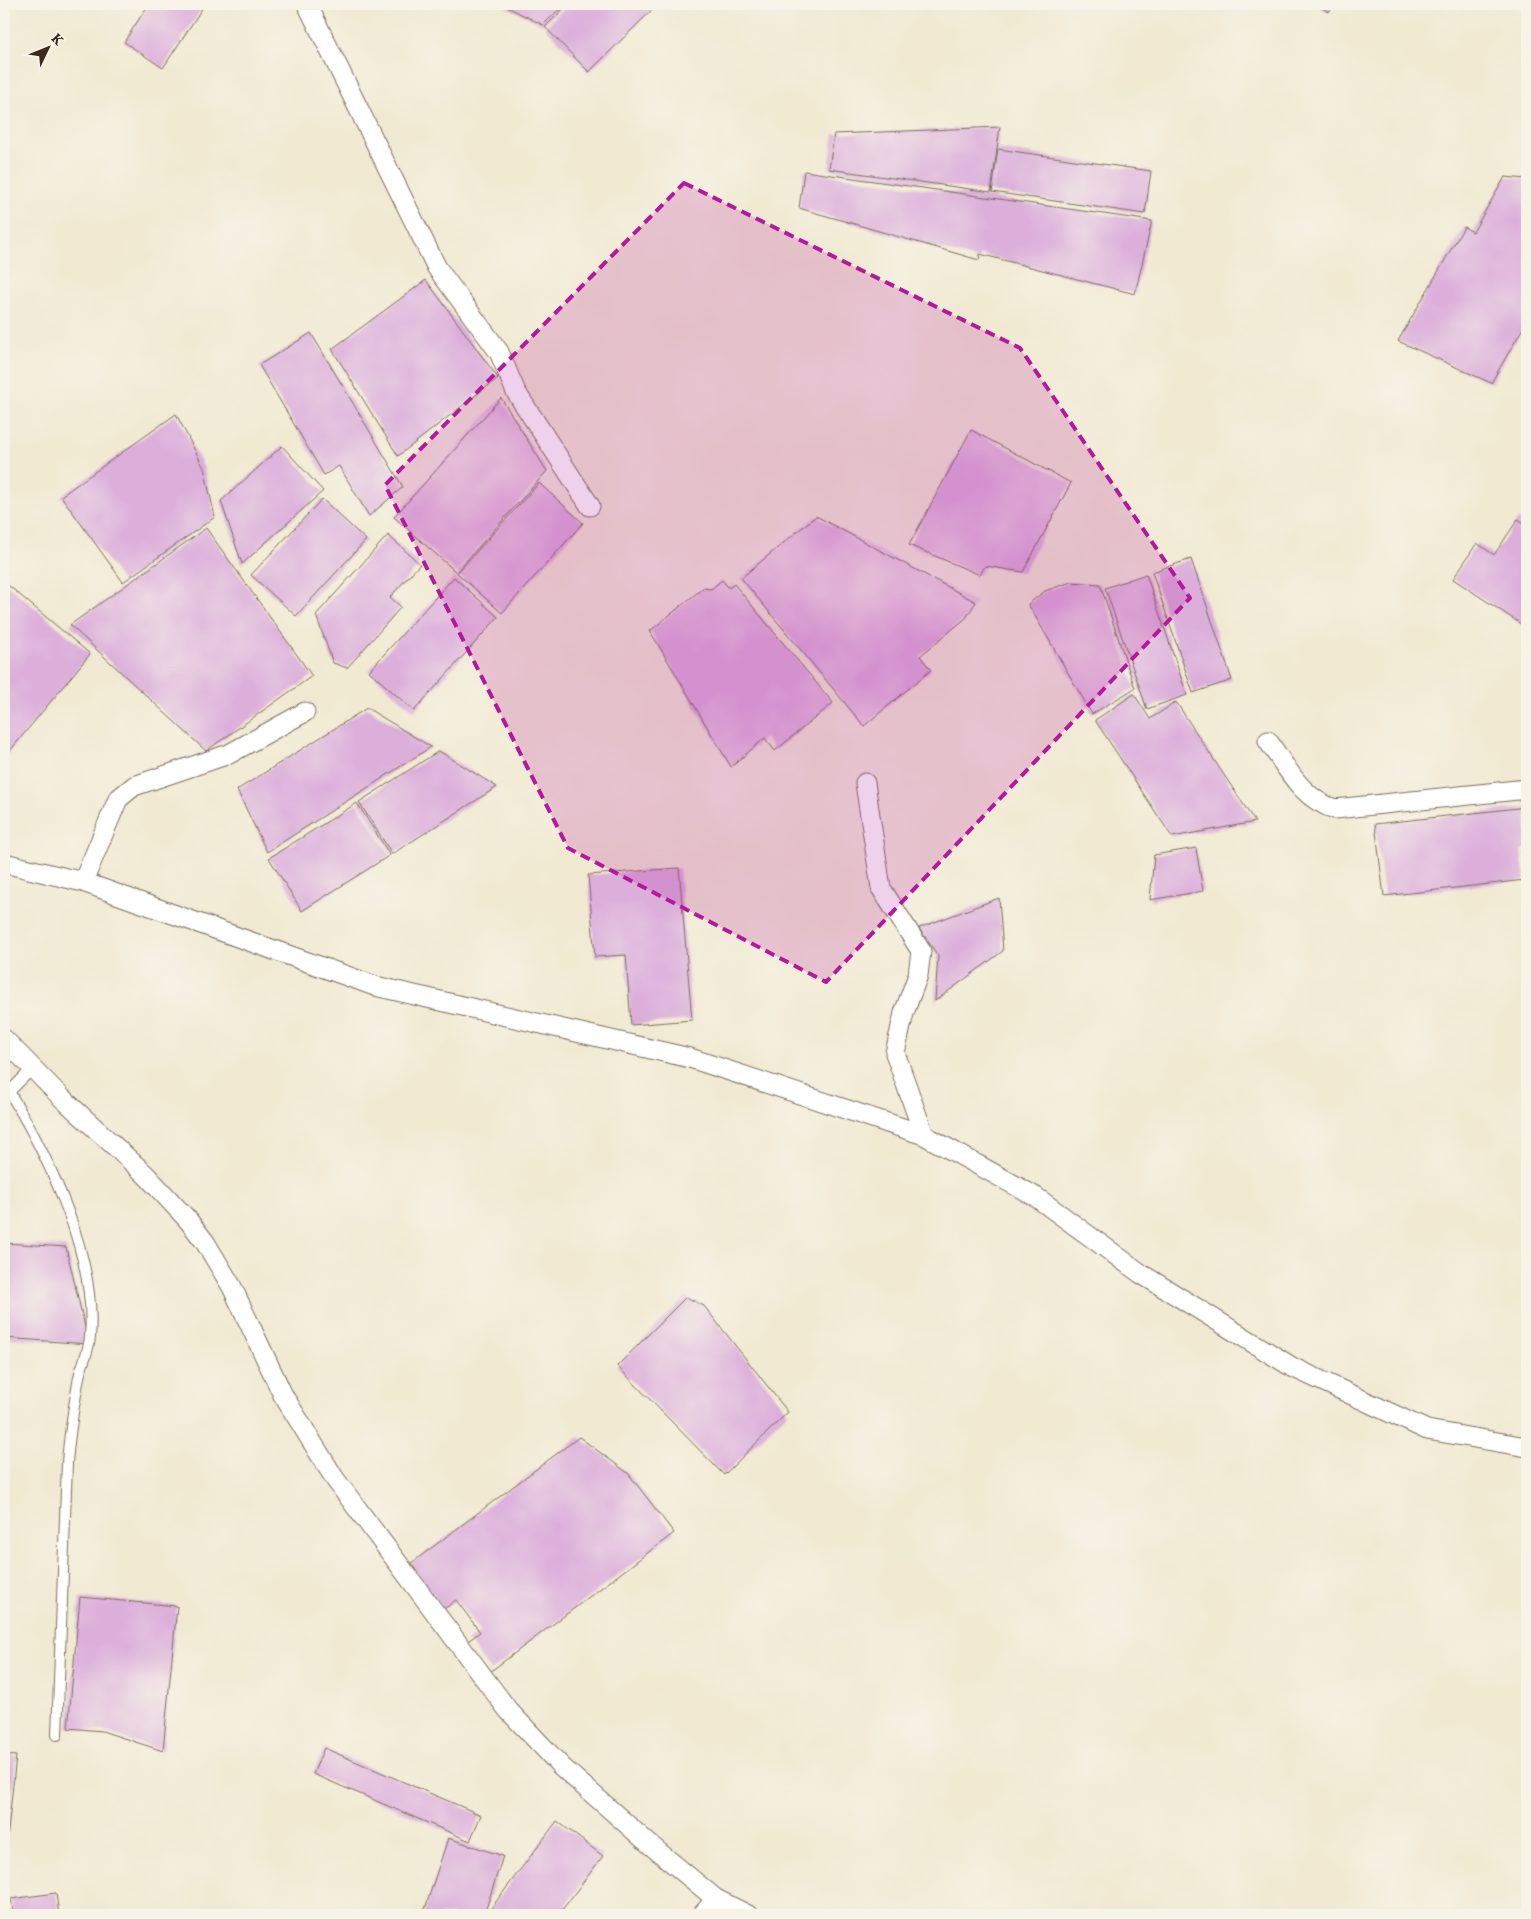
<svg xmlns="http://www.w3.org/2000/svg" width="1531" height="1919" font-family="Vollkorn,serif">
	<rect width="100%" height="100%" fill="#f7f3e8"/>
	<filter id="ink" filterUnits="userSpaceOnUse"><feTurbulence type="fractalNoise" baseFrequency=".02" numOctaves="2"/><feDisplacementMap in="SourceGraphic" scale="10" xChannelSelector="R" yChannelSelector="G"/><feConvolveMatrix kernelMatrix="1 2 1 2 8 2 1 2 1" color-interpolation-filters="sRGB"/></filter>
	<filter id="wash" filterUnits="userSpaceOnUse"><feTurbulence type="fractalNoise" baseFrequency=".0096" numOctaves="4" result="noise"/><feDisplacementMap in="SourceGraphic" scale="20" xChannelSelector="R" yChannelSelector="G"/><feGaussianBlur stdDeviation="1.12" result="paint"/><feColorMatrix in="noise" values="0 0 0 0 0 0 0 0 0 0 0 0 0 0 0 0 0 1.4 0 .05"/><feComposite in="paint" operator="in"/></filter>
	<g filter="url(#wash)">
		<rect width="100%" height="100%" fill="#f1e9d2"/>
		<g id="blocks">
			<path fill="#dcafdb" d="M149 4H205L163 68 124 42Z
				M501 4H565L543 25Z
				M568 4H658L589 72 545 27Z
				M1314 4H1334L1329 12Z
				M1000 127 991 192 829 169 834 134Z
				M998 149 1151 171 1145 214 992 192Z
				M804 171 1152 221 1135 294 980 254 979 260 799 208Z
				M1505 177 1527 179V321L1491 383 1398 341 1464 227 1473 232Z
				M426 280 498 378 398 456 332 349Z
				M311 333 403 487 369 516 339 466 324 475 259 365Z
				M501 398 547 471 456 572 394 517Z
				M176 414 204 468 215 517 123 582 61 496Z
				M971 430 1071 483 1023 572 985 566 980 575 909 545Z
				M282 446 323 491 242 564 221 501Z
				M539 483 583 523 502 613 457 573Z
				M322 499 366 540 296 616 251 575Z
				M816 516 976 602 966 618 920 656 931 670 864 726 741 578Z
				M1518 519 1527 525V628L1453 579 1477 543 1494 555Z
				M206 528 312 676 206 751 70 625Z
				M388 535 420 564 390 597 401 607 347 668 333 663 316 615Z
				M1191 559 1232 680 1193 693 1152 572Z
				M1146 574 1187 695 1147 709 1105 588Z
				M454 577 498 617 414 711 369 671Z
				M722 580 729 588 734 584 833 703 775 751 765 738 731 767 650 631 703 588 711 589Z
				M1071 582 1100 584 1135 688 1092 714 1028 604 1045 591Z
				M8 585 90 654 4 758V590Z
				M1134 694 1150 719 1176 702 1255 822 1172 837 1095 720Z
				M367 708 431 747 267 852 237 790Z
				M439 751 497 787 392 854 359 802Z
				M357 803 390 855 302 911 269 858Z
				M1527 807V849L1521 850 1525 880 1384 896 1375 824Z
				M1196 848 1203 891 1150 900 1154 855Z
				M679 868 692 1020 631 1025 626 955 595 957 588 875Z
				M999 898 1003 951 935 1001 938 956 919 928Z
				M4 1239 5 1243 66 1247 89 1344 4 1338Z
				M686 1297 704 1306 788 1412 724 1475 617 1366Z
				M579 1437 628 1473 674 1533 491 1671 468 1641 480 1632 456 1600 444 1609 410 1564Z
				M80 1597 177 1606 163 1751 102 1731 68 1728Z
				M324 1748 481 1815 470 1841 313 1774Z
				M4 1755 16 1756 6 1850H4Z
				M557 1821 603 1856 558 1915H486Z
				M448 1838 503 1856 484 1915H423Z
				M56 1893 59 1915H14L11 1899Z"/>
		</g>
	</g>
	<g filter="url(#ink)">
		<use href="#blocks" fill-opacity="0" stroke="#7b6d5d" stroke-width="1"/>
		<g fill="none" stroke-linecap="round" stroke-linejoin="round">
			<defs>
				<path id="lane" d="M10 1093C50 1160 97 1258 90 1337 89 1351 82 1364 79 1377 74 1405 69 1435 67 1463 63 1554 61 1645 57 1735
					M4 1097 32 1069"/>
				<path id="street" d="M307 4 437 268 499 352 516 392 590 506
					M1268 741C1286 766 1302 800 1335 809L1527 789
					M865 783 881 888 921 951 918 975 904 1013 895 1053 924 1135
					M4 863 83 882 375 986 690 1058 924 1135 1036 1197 1140 1273 1292 1367 1427 1430 1527 1447
					M83 882 118 799 134 786 229 754 305 712
					M4 1039 62 1098 145 1174 188 1220 205 1242 232 1287 283 1395 335 1479 508 1710 562 1767 648 1843 716 1899 748 1915
					M702 1915 716 1899"/>
			</defs>
			<use href="#lane" stroke="#7b6d5d" stroke-width="12"/>
			<use href="#street" stroke="#7b6d5d" stroke-width="21"/>
			<use href="#lane" stroke="#fff" stroke-width="10"/>
			<use href="#street" stroke="#fff" stroke-width="19"/>
		</g>
	</g>
	<path fill="#b5179e" fill-opacity="0.2" stroke="#b5179e" stroke-width="4" stroke-dasharray="10 6" stroke-linejoin="round" d="M684 183 1020 348 1190 598 826 982 568 848 385 485Z"/>
	<rect width="1531" height="1919" fill="none" stroke="#f7f3e8" stroke-width="20"/>
	<g transform="translate(48 48) rotate(47)" stroke="#f7f3e8" stroke-width="4" paint-order="stroke">
	<path d="M0-4L9 19L0 12L-9 19Z" fill="#3b2a1e"/>
	<text y="-8" font-size="14" font-weight="bold" text-anchor="middle" fill="#3b2a1e">K</text>
	</g>
</svg>
